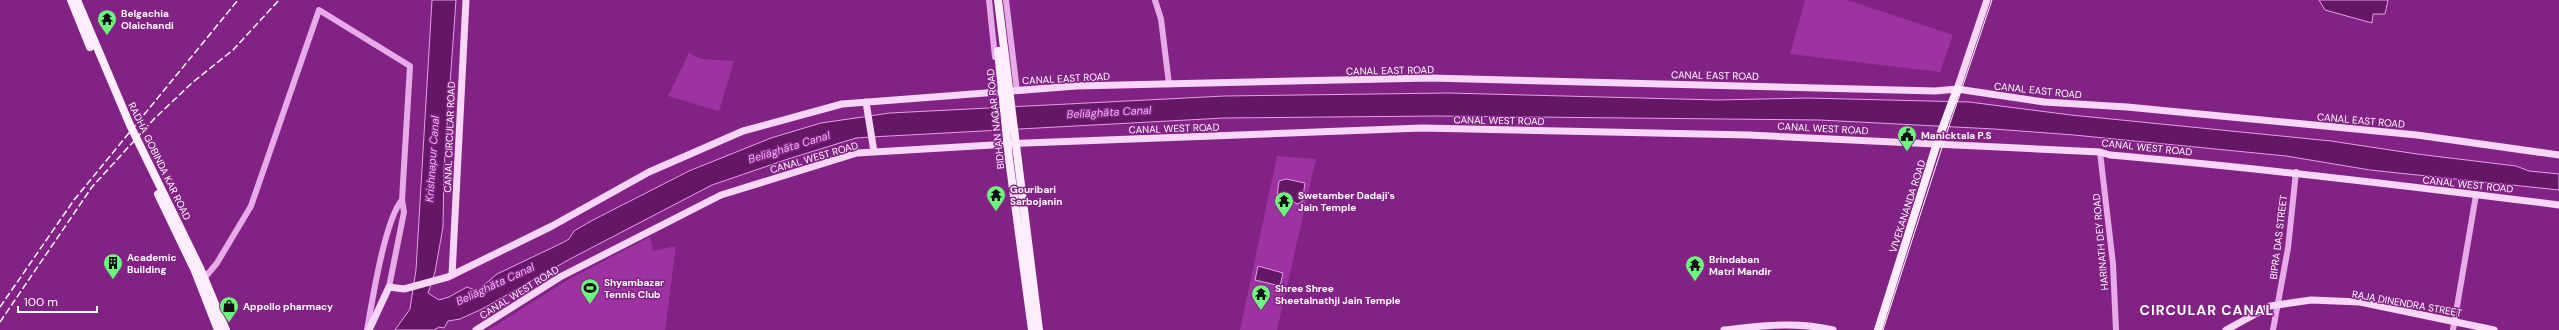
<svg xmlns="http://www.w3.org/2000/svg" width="2559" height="330" font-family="'DM Sans',sans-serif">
	<rect width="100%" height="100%" fill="#832285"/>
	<path fill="#9d33a1" d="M1805 0H1847L1953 35 1940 72 1790 54Z
		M689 53 701 59 734 61 719 111 668 96Z
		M1277 156 1316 159 1277 330H1240Z
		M650 237 653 251 676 246 665 330H488L571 278Z"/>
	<path fill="#641765" stroke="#e79fea" d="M432 0H456L444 168 443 227 435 272 428 293 439 300 449 297 467 287 477 291 497 274 562 243 569 239 574 231 593 220 689 171 771 138 821 123 890 113 1225 96 1448 93 1718 100 1808 98 1969 102 2071 115 2331 141 2417 154 2516 166 2529 171 2559 174V190L2370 170 2286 156 2074 135 1994 129 1820 120 1436 116 1224 118 871 137 856 138 788 159 712 185 570 259 482 309 460 319 448 321 444 328 439 327 434 330H395L410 309 416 270Z
		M2319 0H2388L2385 14H2373L2372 23 2325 10Z
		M1286 179 1305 183 1302 202 1297 204 1291 200 1279 201 1277 196 1279 181Z
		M1258 266 1283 273 1280 286 1255 280Z"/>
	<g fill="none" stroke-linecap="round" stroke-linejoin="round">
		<path stroke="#e7abe9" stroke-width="6" d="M989 0 995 57
			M1006 0 1017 91
			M1155 0 1161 19 1169 84
			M2100 152 2113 264 2116 330
			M202 281 217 263 251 206 319 10 410 66 402 200 404 212 389 287
			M367 330C372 302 385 219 402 200
			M2273 330 2288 248 2296 172
			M2453 330 2476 195"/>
		<path stroke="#f7d6f7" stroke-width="7" d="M1957 89 1987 0
			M866 102 874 152
			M452 275 466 0
			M369 330 389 287 404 289 448 277 552 226 649 172 743 131 842 104 1076 86 1430 78 1935 91 1957 89 2044 102 2127 107 2417 135 2559 155
			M476 330 560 277 721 195 857 153 1026 143 1422 128 1749 135 2100 152 2110 155C2260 168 2410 186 2559 205
			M1724 330C1761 326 1797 321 1833 330
			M2226 330 2270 306 2311 300 2360 302 2494 330"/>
		<path stroke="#feeefd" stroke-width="8" d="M71 0 90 47
			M77 0 130 125 200 268 226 330
			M998 0 1039 330
			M998 51 1009 159 1032 330
			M158 194 195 271 218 330
			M1878 330 1937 143 1957 89"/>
		<path stroke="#fff" stroke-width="1" d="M1883 330 1946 135 1992 0"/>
		<path stroke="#fff" stroke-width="1.5" stroke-dasharray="7 3" stroke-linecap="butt" d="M0 307 74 200 238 0
			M0 322 92 187 154 119 193 82 233 50 279 0"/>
	</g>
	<defs>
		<symbol id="temple-pin" viewBox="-11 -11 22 30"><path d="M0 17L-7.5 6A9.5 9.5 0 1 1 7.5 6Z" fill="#6df57e" stroke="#832285"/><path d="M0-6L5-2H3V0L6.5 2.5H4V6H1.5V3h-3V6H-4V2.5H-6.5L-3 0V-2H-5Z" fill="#111"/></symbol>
		<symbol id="civic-pin" viewBox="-11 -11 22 30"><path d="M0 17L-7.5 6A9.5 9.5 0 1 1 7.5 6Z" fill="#6df57e" stroke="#832285"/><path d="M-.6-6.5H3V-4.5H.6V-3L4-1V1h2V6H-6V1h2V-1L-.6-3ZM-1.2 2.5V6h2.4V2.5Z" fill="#111"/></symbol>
		<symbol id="building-pin" viewBox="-11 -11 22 30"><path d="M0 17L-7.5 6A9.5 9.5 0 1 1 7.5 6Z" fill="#6df57e" stroke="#832285"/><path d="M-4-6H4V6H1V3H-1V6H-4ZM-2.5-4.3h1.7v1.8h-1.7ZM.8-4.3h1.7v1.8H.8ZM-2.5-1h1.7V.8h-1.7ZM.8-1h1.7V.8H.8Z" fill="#111"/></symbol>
		<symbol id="stadium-pin" viewBox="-11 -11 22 30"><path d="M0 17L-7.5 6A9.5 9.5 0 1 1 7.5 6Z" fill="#6df57e" stroke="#832285"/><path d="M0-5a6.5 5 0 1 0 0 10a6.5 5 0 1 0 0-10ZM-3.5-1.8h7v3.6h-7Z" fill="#111"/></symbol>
		<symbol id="shop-pin" viewBox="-11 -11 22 30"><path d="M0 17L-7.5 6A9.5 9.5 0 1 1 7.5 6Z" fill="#6df57e" stroke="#832285"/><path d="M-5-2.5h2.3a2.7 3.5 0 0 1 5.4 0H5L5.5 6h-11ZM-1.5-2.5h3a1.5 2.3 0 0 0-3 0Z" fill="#111"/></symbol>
	</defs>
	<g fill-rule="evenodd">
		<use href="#temple-pin" x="96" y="8" width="22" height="30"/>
		<use href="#civic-pin" x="1896" y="124" width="22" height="30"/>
		<use href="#temple-pin" x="985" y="184" width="22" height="30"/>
		<use href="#temple-pin" x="1273" y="190" width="22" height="30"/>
		<use href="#building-pin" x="102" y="252" width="22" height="30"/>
		<use href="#temple-pin" x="1684" y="254" width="22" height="30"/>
		<use href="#stadium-pin" x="579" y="277" width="22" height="30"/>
		<use href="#temple-pin" x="1250" y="283" width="22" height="30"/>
		<use href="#shop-pin" x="218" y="295" width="22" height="30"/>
	</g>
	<g text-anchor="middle" stroke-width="3" stroke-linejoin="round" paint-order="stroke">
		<g font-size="10" font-weight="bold" fill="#fff" stroke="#832285" text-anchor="start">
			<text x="121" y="17">Belgachia<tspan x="121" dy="12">Olaichandi</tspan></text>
			<text x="1921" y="139">Manicktala P.S</text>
			<text x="1010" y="193">Gouribari<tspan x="1010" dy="12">Sarbojanin</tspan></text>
			<text x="1298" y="199">Swetamber Dadaji's<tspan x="1298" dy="12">Jain Temple</tspan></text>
			<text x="127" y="261">Academic<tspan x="127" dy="12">Building</tspan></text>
			<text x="1709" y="263">Brindaban<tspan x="1709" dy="12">Matri Mandir</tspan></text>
			<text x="604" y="286">Shyambazar<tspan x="604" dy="12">Tennis Club</tspan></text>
			<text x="1275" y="292">Shree Shree<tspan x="1275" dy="12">Sheetalnathji Jain Temple</tspan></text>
			<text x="243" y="310">Appollo pharmacy</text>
		</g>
		<g font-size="10" fill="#fff" stroke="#832285">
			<text transform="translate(1390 70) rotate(-1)" y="4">CANAL EAST ROAD</text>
			<text transform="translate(1715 75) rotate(1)" y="4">CANAL EAST ROAD</text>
			<text transform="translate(1066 78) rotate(-3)" y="4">CANAL EAST ROAD</text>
			<text transform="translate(2038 90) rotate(6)" y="4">CANAL EAST ROAD</text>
			<text transform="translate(995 119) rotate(-96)" y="4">BIDHAN NAGAR ROAD</text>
			<text transform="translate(1499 120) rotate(1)" y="4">CANAL WEST ROAD</text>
			<text transform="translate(2361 120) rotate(5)" y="4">CANAL EAST ROAD</text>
			<text transform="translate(1174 128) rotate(-2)" y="4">CANAL WEST ROAD</text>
			<text transform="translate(1823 128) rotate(3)" y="4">CANAL WEST ROAD</text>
			<text transform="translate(449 137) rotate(-88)" y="4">CANAL CIRCULAR ROAD</text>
			<text transform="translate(2147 147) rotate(6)" y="4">CANAL WEST ROAD</text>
			<text transform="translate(814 157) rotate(-16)" y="4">CANAL WEST ROAD</text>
			<text transform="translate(160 161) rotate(64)" y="4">RADHA GOBINDA KAR ROAD</text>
			<text transform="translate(2468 184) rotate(6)" y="4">CANAL WEST ROAD</text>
			<text transform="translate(1907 206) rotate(-72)" y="4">VIVEKANANDA ROAD</text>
			<text transform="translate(2278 237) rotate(-83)" y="4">BIPRA DAS STREET</text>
			<text transform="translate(2100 242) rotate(-95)" y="4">HARINATH DEY ROAD</text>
			<text transform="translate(519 292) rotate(-32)" y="4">CANAL WEST ROAD</text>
			<text transform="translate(2407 303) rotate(10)" y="4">RAJA DINENDRA STREET</text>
		</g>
		<g font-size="11" font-style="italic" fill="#eeb7f0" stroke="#832285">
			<text transform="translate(1109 112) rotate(-3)" y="4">Beliāghāta Canal</text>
			<text transform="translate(789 147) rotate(-17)" y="4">Beliāghāta Canal</text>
			<text transform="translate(432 159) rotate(-86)" y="4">Krishnapur Canal</text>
			<text transform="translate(495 284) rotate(-25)" y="4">Beliāghāta Canal</text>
		</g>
		<g font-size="14" font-weight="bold" letter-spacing="1" fill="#fff" stroke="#832285">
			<text x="2207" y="315">CIRCULAR CANAL</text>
		</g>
	</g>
	<path d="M18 306v6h79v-6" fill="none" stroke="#ffffff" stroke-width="2"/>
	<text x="24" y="306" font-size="12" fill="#ffffff" stroke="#832285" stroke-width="3" paint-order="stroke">100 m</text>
</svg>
